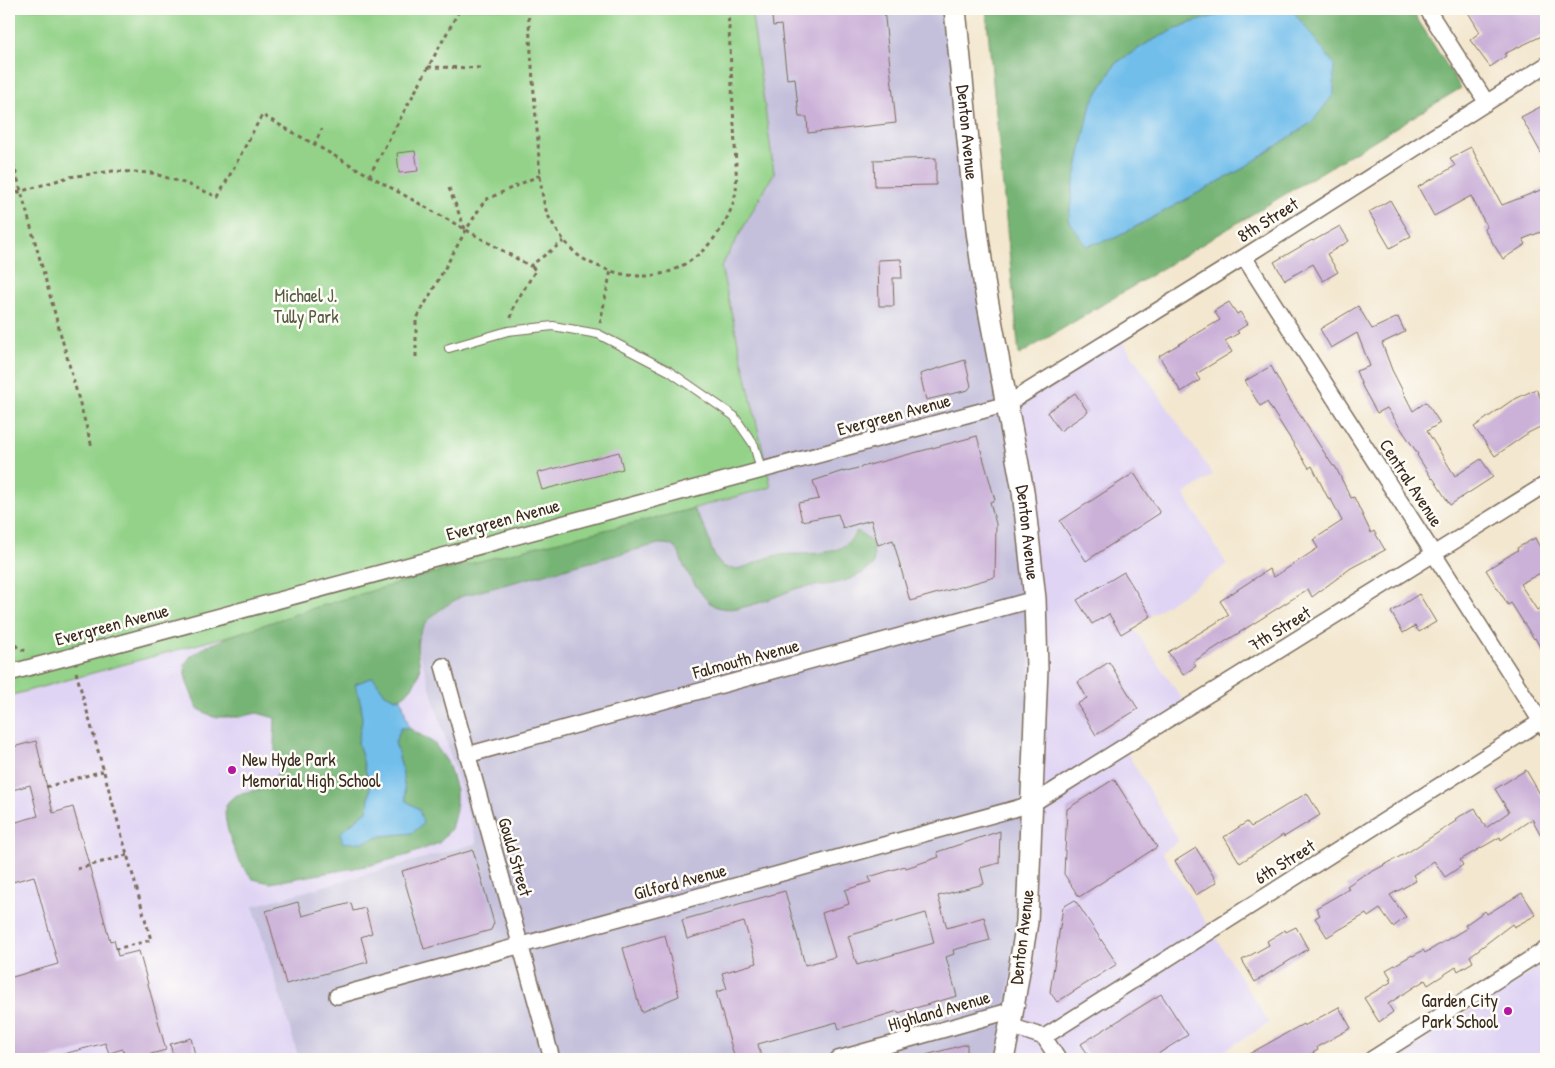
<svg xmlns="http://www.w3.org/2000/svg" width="1555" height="1068" font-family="'Patrick Hand',sans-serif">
	<rect width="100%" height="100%" fill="#fdfcf7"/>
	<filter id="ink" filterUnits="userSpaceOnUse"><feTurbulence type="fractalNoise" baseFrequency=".02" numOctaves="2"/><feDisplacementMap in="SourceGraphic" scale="10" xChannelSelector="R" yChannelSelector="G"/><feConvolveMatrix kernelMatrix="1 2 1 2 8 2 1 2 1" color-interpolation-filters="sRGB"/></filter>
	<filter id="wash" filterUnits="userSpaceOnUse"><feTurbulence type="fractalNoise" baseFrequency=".0096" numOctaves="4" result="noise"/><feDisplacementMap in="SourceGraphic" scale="20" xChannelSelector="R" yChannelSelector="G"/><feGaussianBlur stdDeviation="1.12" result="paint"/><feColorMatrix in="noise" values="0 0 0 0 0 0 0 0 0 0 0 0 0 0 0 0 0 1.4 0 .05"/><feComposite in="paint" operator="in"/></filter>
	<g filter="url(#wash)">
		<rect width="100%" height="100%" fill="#f3e7cf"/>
		<path fill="#e0d4f4" d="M1119 336 1213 475 1184 494 1227 565 1133 627 1189 709 1125 749 1179 841 1162 852 1269 1023 1211 1059H1003L1007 404Z
			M400 589 477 843 254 906 299 1059H9V696Z
			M1546 962V1059H1395Z"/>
		<path fill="#c4c0db" d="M751 9H949L1017 489 1030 664 1019 922 998 1059H299L253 906 477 843 400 589 771 487 721 267 774 173Z"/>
		<path fill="#93d288" stroke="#677e53" d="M9 9H751L774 173 721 267 771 487 9 696Z"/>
		<path fill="#76b474" stroke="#586f49" d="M986 9H1239L1187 24 1149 42 1116 63 1091 104 1072 191 1069 220 1115 238 1242 169 1312 122 1294 12 1262 9H1411L1461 88 1019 355Z
			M693 509C698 516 703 524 706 532 711 543 712 559 723 566 740 575 758 559 774 556 795 552 817 557 838 549 847 545 852 539 857 531 873 540 875 548 873 565 860 577 842 583 824 585 816 586 806 586 798 588 777 595 730 620 710 603 701 595 690 577 684 566 680 559 681 551 673 546 669 544 663 544 658 544L462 596C445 606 423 618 418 639 414 660 428 666 411 688 407 693 403 697 396 699L385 694 373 677 355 684 361 704 362 720 358 742 370 787 368 810 349 825 364 842 382 836 412 833 419 809 406 801 402 768 395 742 401 728H409L434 743 448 763 456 790V810L451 829 439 843 408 855 371 865 270 883 253 879C248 873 243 867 239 860 233 849 219 811 228 802 239 790 254 791 268 789L276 778 278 771 274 743 275 718 257 713 239 717H213L197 708 186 680 185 664 191 656 203 648 230 636 311 609 408 580 538 546Z"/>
		<path fill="#71beeb" stroke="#567484" d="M1239 9H1262L1294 12 1334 64V94L1312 122 1242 169 1115 238 1086 246 1069 220 1072 191 1091 104 1116 63 1149 42 1187 24Z
			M373 677 385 694 396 699 401 698 409 728H401L395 742 402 768 406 801 419 809 423 824 412 833 382 836 364 842 343 843 340 833 368 810 370 787 358 742 362 720 361 704 355 684Z"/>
		<g id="blocks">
			<path fill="#cbb1d8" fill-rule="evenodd" d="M771 9H884L896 123 808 133 807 117H799L795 78 787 79 781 25 773 26Z
				M1466 9H1546V34L1504 54 1506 56 1490 67 1470 40 1480 32Z
				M1542 106 1546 114V162L1521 117Z
				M1471 147 1502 205 1546 188V230L1523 239 1526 244 1503 259 1484 229 1487 227 1471 196 1434 216 1418 187 1455 166 1450 158Z
				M415 151 418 171 399 173 397 153Z
				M936 158V185L875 186 874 160Z
				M1390 200 1411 236 1390 248 1369 212Z
				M1340 226 1349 241 1327 254 1338 272 1323 281 1313 264 1285 280 1274 262 1312 240 1313 241Z
				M901 259 902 278H893L894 306H879L878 260Z
				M1229 302 1237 314 1240 312 1248 324 1237 331 1239 333 1225 341 1232 352 1196 374 1200 380 1181 392 1159 356 1220 320 1214 311Z
				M1358 306 1372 329 1398 317 1405 332 1382 343 1392 370 1413 411 1426 402 1440 423 1427 431 1455 476 1481 459 1493 477 1450 505 1433 478 1432 479 1417 455 1418 454 1387 408 1377 413 1363 388 1356 371 1370 366 1357 333 1331 348 1320 329Z
				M965 360 971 386 968 390 926 400 920 374Z
				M1271 366 1285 392 1333 466H1335L1351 498 1354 497 1371 533 1374 531 1385 550 1351 568 1312 597 1308 589 1193 662 1196 666 1183 675 1168 652 1229 615 1220 601 1269 569 1274 577 1318 548 1313 540 1342 521 1331 499 1329 500 1312 466 1309 468 1267 402 1260 406 1245 381Z
				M1536 389 1546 409V424L1528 433 1495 456 1474 427 1511 401Z
				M1075 393 1088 412 1060 431 1047 412Z
				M977 436 995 500 990 502 996 524 995 577 910 601 893 540 878 545 871 520 843 528 838 514 802 521 798 503 819 499 813 481 843 471V472Z
				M619 452 623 469 542 490 537 473Z
				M1134 473 1160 513 1086 561 1060 521Z
				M1535 538 1546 559V570L1520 584 1537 610 1546 604V658L1535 638 1534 639 1511 603 1508 605 1486 570 1518 550 1517 548Z
				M1124 572 1151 616 1121 634 1109 614 1092 624 1077 600Z
				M1419 594 1436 622 1419 632 1415 626 1403 633 1391 612Z
				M1109 662 1138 709 1096 735 1077 704 1087 698 1078 682Z
				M36 741 53 813 73 807 110 941 114 940 118 956 139 951 166 1050 132 1059H126L123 1049 109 1053 105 1043 45 1059H9V978L58 964 34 876 9 883V824L38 816 30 785 9 791V748Z
				M1526 770 1546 804V844L1532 819 1501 840 1500 837 1460 860 1463 865 1445 877 1434 861 1413 875 1416 881 1390 895 1406 917 1393 927 1380 909 1368 917 1366 914 1327 937 1315 918 1320 915 1316 908 1349 889 1347 886 1365 874 1366 875 1410 851 1456 821 1455 819 1475 808 1486 828 1509 812 1495 789Z
				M1114 779 1157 847 1079 897 1064 874 1067 809Z
				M1307 793 1320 815 1284 837 1283 835 1240 863 1224 837 1247 822 1251 827Z
				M1000 831 999 863 980 868 984 884 938 896 947 928 984 917 990 940 953 950 954 954 946 957 957 996 898 1013V1011L839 1029 837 1022 758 1044 761 1057 752 1059H735L716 992 727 989 722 973 757 963 744 922 687 939 682 920 785 891 805 965 835 957 822 913 849 904 845 890 871 882 869 877 905 866 906 868 939 857 937 852ZM926 913 934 943 857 965 848 936Z
				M1196 848 1217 882 1196 895 1175 861Z
				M473 850 494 923 491 930 424 949 402 871Z
				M1522 893 1536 915 1514 927 1512 924 1470 956 1473 962 1458 971 1456 967 1428 985 1425 980 1388 1004 1393 1012 1379 1022 1364 998 1391 982 1389 979 1391 978 1386 970 1412 955 1413 956 1423 950 1425 953 1467 928 1465 925 1485 911 1487 914Z
				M1075 900 1117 964 1057 1002 1050 992 1063 907Z
				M298 902 302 916 351 903 353 911 365 908 372 933 361 937 368 962 286 984 266 911Z
				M1296 927 1308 949 1255 982 1242 960 1269 945 1267 941 1285 930 1286 932Z
				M665 935 679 996 641 1012 623 948Z
				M1161 994 1188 1035 1150 1059H1091L1081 1044Z
				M1339 1007 1351 1028 1317 1047 1318 1050 1302 1059H1240L1303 1024 1304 1026Z
				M191 1038 195 1055 174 1059 170 1044Z
				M967 1044V1059H926V1055Z"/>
		</g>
	</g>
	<g filter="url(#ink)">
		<use href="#blocks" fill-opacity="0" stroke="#7b6c5c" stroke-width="1"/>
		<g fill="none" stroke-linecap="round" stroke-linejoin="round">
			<defs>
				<path id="lane" d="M449 348 508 331 553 326 598 334 669 371 734 416 754 445 761 470"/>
				<path id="street" d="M1427 9 1487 103
					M1244 257 1545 728
					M443 666 552 1059
					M9 673 1007 404 1244 257 1546 65
					M467 755 1035 599
					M337 996 1032 804 1546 484
					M1010 1026 1044 1037 1058 1059
					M1044 1037 1546 718
					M838 1059 1013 1010
					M1372 1059 1546 949"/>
				<g id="secondary">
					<path id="s1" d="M955 9 977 231 985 288 1023 491 1035 599 1037 668 1027 922 1010 1026 1003 1059"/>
				</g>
			</defs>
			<use href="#lane" stroke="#7b6c5c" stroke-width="10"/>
			<use href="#street" stroke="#7b6c5c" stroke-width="18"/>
			<use href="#secondary" stroke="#7b6c5c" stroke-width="24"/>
			<path stroke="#7b6c5c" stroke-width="3" stroke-dasharray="4 4" stroke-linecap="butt" d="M528 9C531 53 534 97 538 141 539 161 540 203 550 219 558 233 572 254 587 261 604 270 626 277 646 276 689 275 729 233 736 191 737 183 736 173 736 165L728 9
				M428 67 484 68
				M314 145 322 129
				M9 148 92 447
				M369 176 460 9
				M449 188 465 229
				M9 195 69 177 113 171 152 173 187 184 218 197 262 115 530 266 564 241
				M511 318 514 305 536 270 530 266
				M600 323 611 270
				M416 357V320L466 230 485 200 540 175
				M9 630C13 642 14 649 28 651
				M76 672 151 940 116 949
				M46 787 103 771
				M77 869 127 855"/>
			<use href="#lane" stroke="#fff" stroke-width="8"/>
			<use href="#street" stroke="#fff" stroke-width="15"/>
			<use href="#secondary" stroke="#fff" stroke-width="21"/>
		</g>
	</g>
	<g fill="#b5179e" stroke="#fdfcf7" stroke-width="2">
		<circle cx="232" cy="770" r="5"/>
		<circle cx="1508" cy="1011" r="5"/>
	</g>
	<g text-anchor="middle" stroke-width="5" stroke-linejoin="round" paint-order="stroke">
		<g font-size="18" fill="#3b2a1e" stroke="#fdfcf7">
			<text dy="6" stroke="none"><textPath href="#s1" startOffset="124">Denton Avenue</textPath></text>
			<text transform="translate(1268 220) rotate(-32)" y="6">8th Street</text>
			<text transform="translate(894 415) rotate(-15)" y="6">Evergreen Avenue</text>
			<text transform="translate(1411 483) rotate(57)" y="6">Central Avenue</text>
			<text transform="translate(503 520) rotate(-15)" y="6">Evergreen Avenue</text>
			<text dy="6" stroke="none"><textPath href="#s1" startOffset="529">Denton Avenue</textPath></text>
			<text transform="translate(112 625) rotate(-15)" y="6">Evergreen Avenue</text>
			<text transform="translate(1280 629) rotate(-32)" y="6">7th Street</text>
			<text transform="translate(746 659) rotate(-15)" y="6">Falmouth Avenue</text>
			<text transform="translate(515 857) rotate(74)" y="6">Gould Street</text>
			<text transform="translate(1285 862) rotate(-32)" y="6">6th Street</text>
			<text transform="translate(680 882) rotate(-15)" y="6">Gilford Avenue</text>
			<text transform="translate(1022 937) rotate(-83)" y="6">Denton Avenue</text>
			<text transform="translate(939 1011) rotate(-16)" y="6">Highland Avenue</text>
		</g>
		<g font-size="18" fill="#555c3e" stroke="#fdfcf7">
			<text x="306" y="302">Michael J.<tspan x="306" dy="21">Tully Park</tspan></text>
		</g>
		<g font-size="18" fill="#3b2a1e" stroke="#fdfcf7" text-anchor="start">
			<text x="242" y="766">New Hyde Park<tspan x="242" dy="21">Memorial High School</tspan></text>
			<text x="1498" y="1007" text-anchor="end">Garden City<tspan x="1498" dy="21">Park School</tspan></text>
		</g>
	</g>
	<rect width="1555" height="1068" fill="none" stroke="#fdfcf7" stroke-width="30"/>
</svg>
